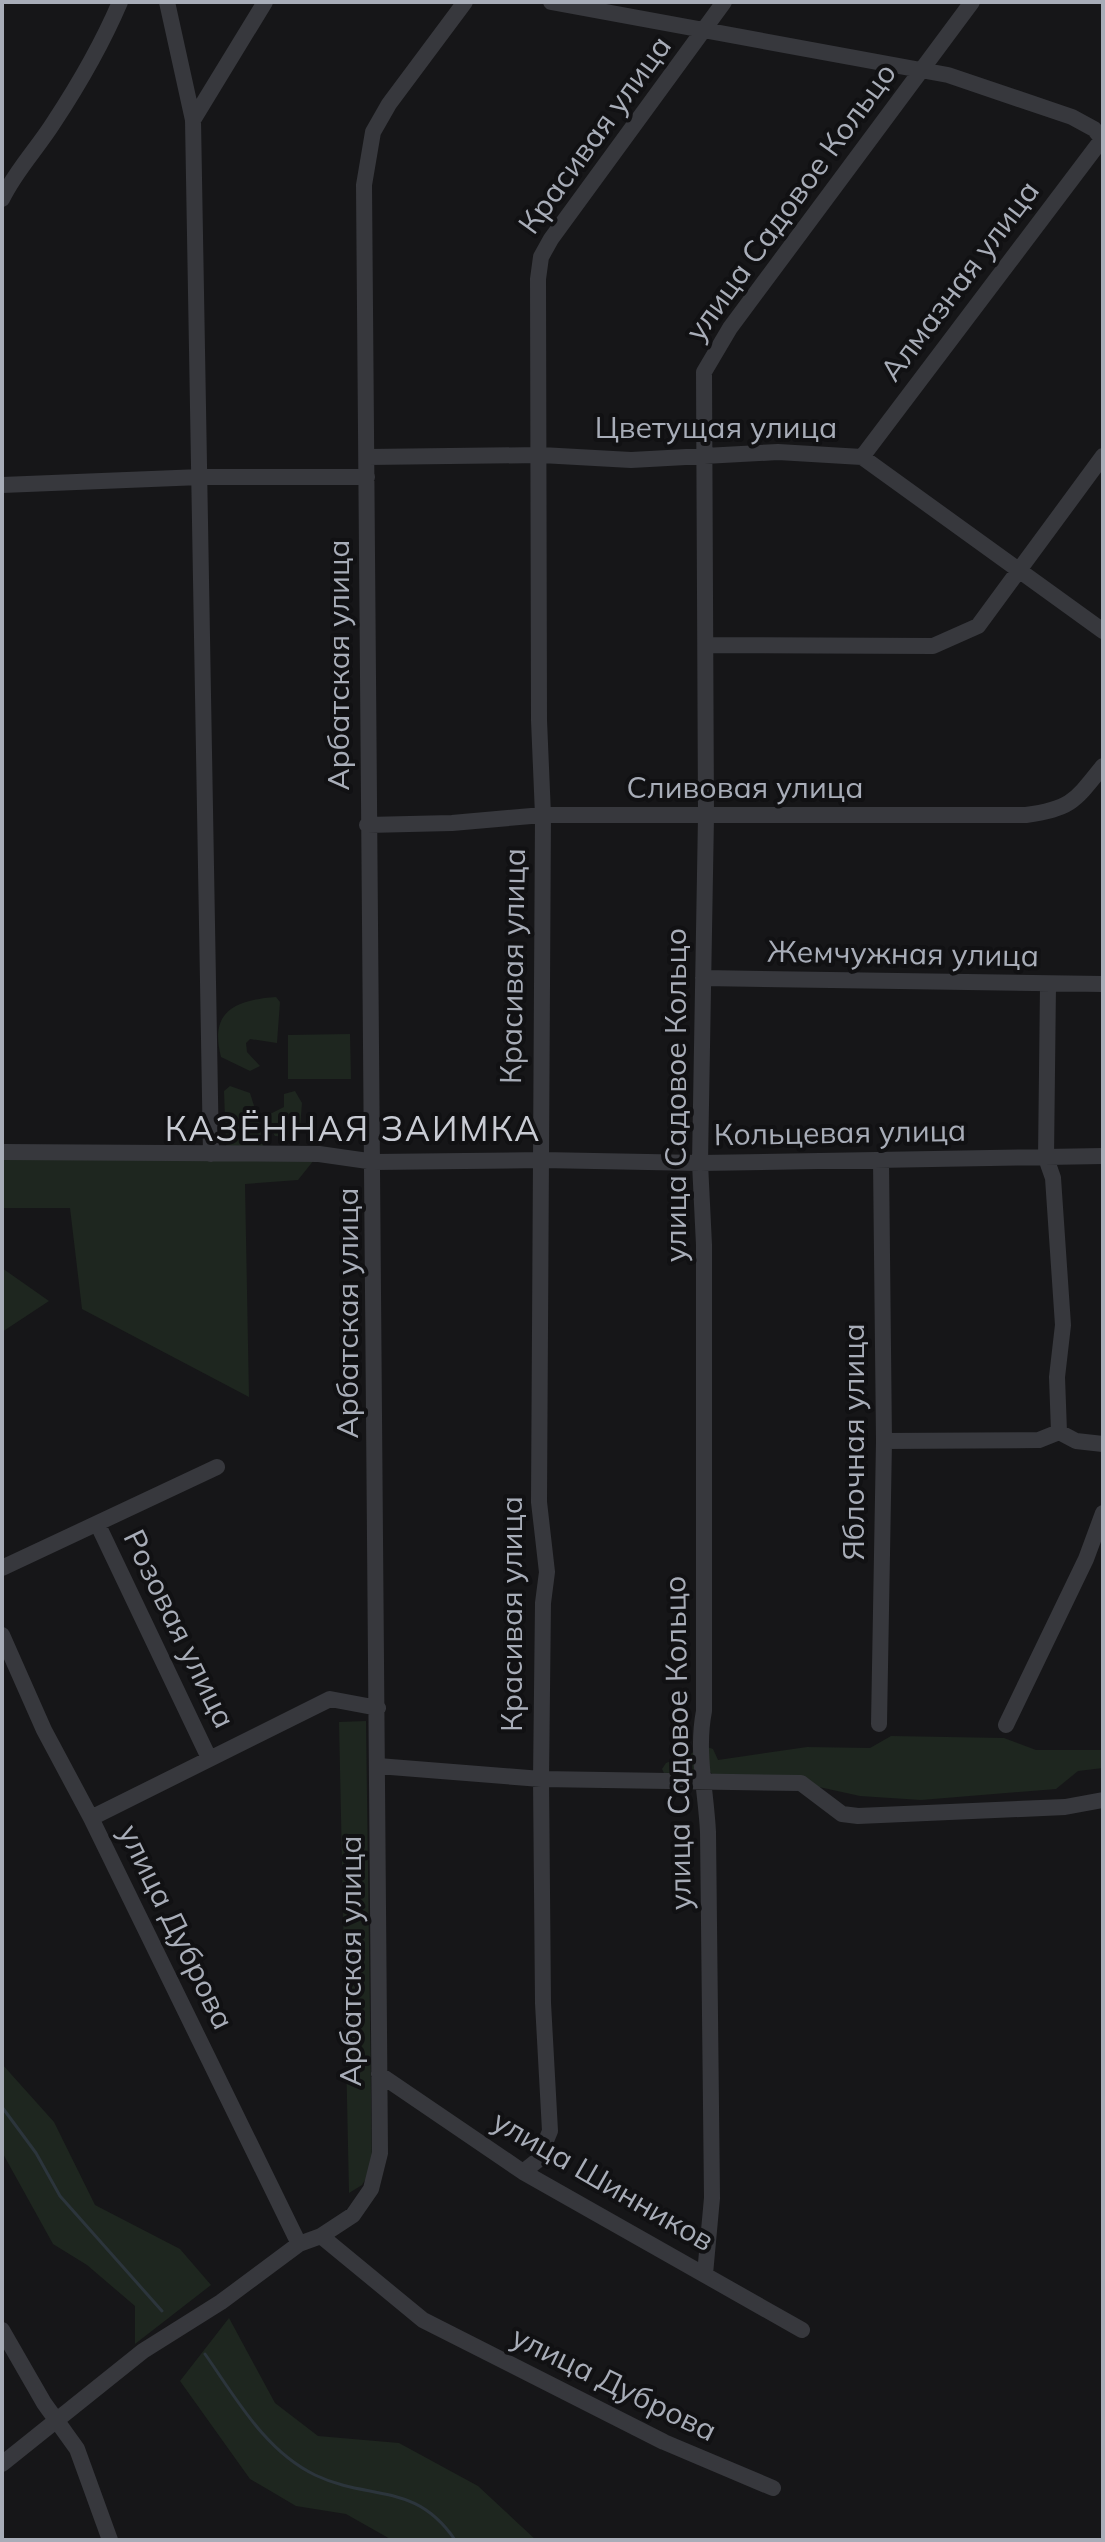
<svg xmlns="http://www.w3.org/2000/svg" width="1105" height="2542" font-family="Mulish,sans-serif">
	<rect width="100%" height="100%" fill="#161618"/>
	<path fill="#1e261f" d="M276 997 280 1002 277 1043 250 1039 246 1043 247 1052 260 1066 250 1071 221 1057C209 1011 235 1000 276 997Z
		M350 1034 351 1079H288V1035Z
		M230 1086 250 1093 265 1141 263 1146 257 1148 226 1146 224 1091Z
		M295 1091 302 1103 300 1128 290 1137 275 1136 268 1125 270 1114 284 1107V1094Z
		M2 1159 314 1160 298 1180 245 1184 249 1397 82 1309 70 1208H2Z
		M2 1268 49 1301 2 1332Z
		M366 1721 372 2169 362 2185 349 2193 339 1722Z
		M891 1736 1004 1738 1036 1750H1103V1768L1078 1771 1056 1789 921 1800 860 1796 801 1783 717 1778 710 1772 664 1773 662 1769 666 1763 707 1747 713 1749 718 1760 807 1747 870 1748Z
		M2 2064 54 2122 95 2205 180 2249 211 2285 135 2344V2306L87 2265 53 2244 2 2152Z
		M229 2318 275 2403 318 2436 399 2443 478 2486 536 2540H392L346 2514 296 2506 250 2479 180 2381Z"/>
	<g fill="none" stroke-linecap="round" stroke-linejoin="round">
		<path stroke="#2c353c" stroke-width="3" d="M2 2107 36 2153 60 2196 162 2311
			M205 2354C236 2398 265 2451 315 2475 369 2501 415 2481 455 2540"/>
		<path stroke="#37383d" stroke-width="16" d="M167 2 193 120
			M551 2 948 75 1072 117 1094 129 1103 140
			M2 199C16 170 37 149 54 122 79 84 102 44 120 2
			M368 457 541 455 631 460 778 452 862 457 1103 631
			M862 457 1103 138
			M2 485 201 477H367
			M706 645 933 646 978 626 1103 456
			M367 825 452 823 543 815H1026C1071 809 1075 801 1103 766
			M703 978 1103 984
			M1048 985 1046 1158 1053 1178 1063 1325 1057 1377 1059 1432 1076 1441 1103 1444
			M2 1152 319 1154 375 1162 542 1160 700 1163 1103 1156
			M211 1154 193 120 265 2
			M884 1441 1039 1440 1059 1432
			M98 1525 209 1758
			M2 1568 217 1467
			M2 1635 44 1730 91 1818 299 2244
			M879 1724 884 1441 881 1160
			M1006 1725 1086 1559 1103 1513
			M378 1766 541 1779 801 1783 842 1814 858 1816 1065 1807 1103 1800
			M91 1818 330 1699 378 1708
			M379 2074 523 2172 802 2330
			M523 2172 538 2160 550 2131 543 2003 541 1779 543 1603 547 1572 539 1502 543 815 539 720 538 279 541 257 551 239 724 2
			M321 2236 423 2320 664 2442 773 2488
			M705 2274 712 2198 708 1832C706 1791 696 1752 704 1711V1245L700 1163 706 816 704 372 730 328 972 2
			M2 2330 44 2403 77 2449 110 2540
			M2 2464 143 2351 221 2302 299 2244 321 2236 353 2215 371 2189 380 2153 364 185 373 132 389 104 465 2"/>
	</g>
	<g text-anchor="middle" stroke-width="8" stroke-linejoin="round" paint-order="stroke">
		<g font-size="30" fill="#a8adb8" stroke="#111113">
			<text transform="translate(595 135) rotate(-54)" y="10">Красивая улица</text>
			<text transform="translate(791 202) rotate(-54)" y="10">улица Садовое Кольцо</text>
			<text transform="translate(960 281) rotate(-53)" y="10">Алмазная улица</text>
			<text x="716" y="438">Цветущая улица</text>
			<text transform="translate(339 665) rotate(-90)" y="10">Арбатская улица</text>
			<text x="745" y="798">Сливовая улица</text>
			<text transform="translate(903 954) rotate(1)" y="10">Жемчужная улица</text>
			<text transform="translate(513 966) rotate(-89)" y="10">Красивая улица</text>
			<text transform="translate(676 1095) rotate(-90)" y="10">улица Садовое Кольцо</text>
			<text transform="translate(840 1133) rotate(-1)" y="10">Кольцевая улица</text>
			<text transform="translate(348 1313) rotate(-90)" y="10">Арбатская улица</text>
			<text transform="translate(854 1442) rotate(-90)" y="10">Яблочная улица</text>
			<text transform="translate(512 1614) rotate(-90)" y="10">Красивая улица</text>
			<text transform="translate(179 1629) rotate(64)" y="10">Розовая улица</text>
			<text transform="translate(678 1743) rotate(-91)" y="10">улица Садовое Кольцо</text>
			<text transform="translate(176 1927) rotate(64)" y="10">улица Дуброва</text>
			<text transform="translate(351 1961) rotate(-90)" y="10">Арбатская улица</text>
			<text transform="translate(603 2181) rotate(30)" y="10">улица Шинников</text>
			<text transform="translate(614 2384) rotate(26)" y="10">улица Дуброва</text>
		</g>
		<g font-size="34" letter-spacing="2" fill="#c9ccd4" stroke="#111113">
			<text x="353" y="1141">КАЗЁННАЯ ЗАИМКА</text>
		</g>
	</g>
	<rect width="1105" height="2542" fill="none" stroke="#a8adb8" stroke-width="8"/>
</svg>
